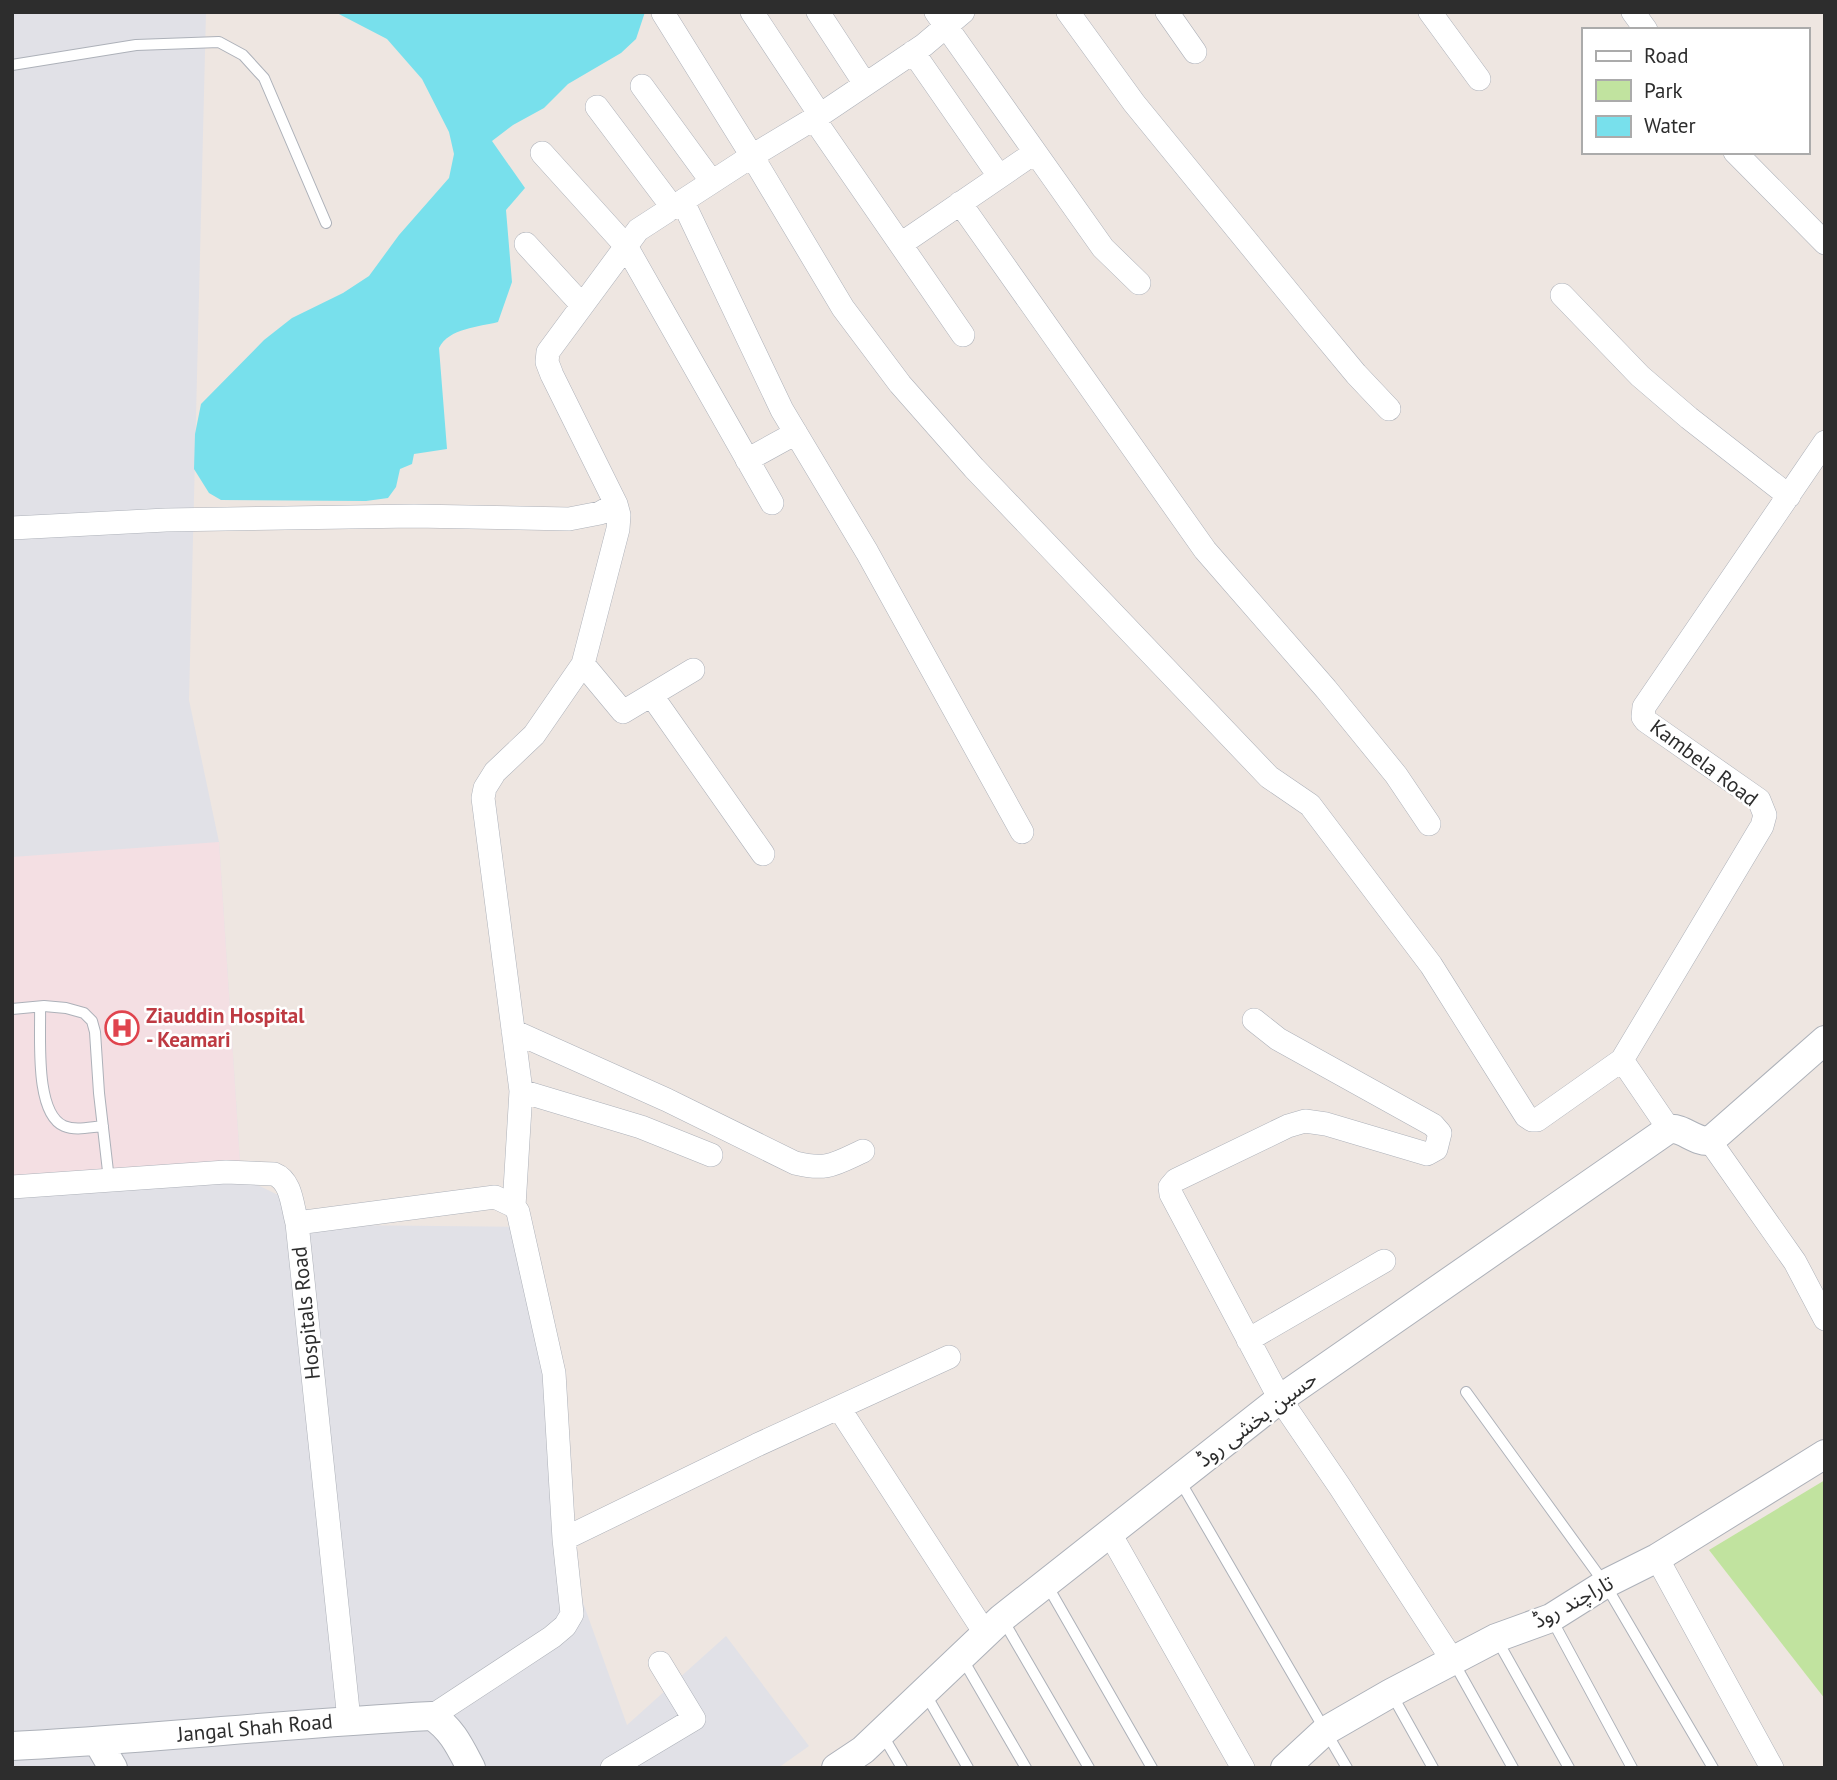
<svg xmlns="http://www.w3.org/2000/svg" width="1837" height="1780" font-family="'PT Sans','Noto Sans Arabic',sans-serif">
	<rect width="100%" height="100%" fill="#eee6e1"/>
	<path fill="#e1e1e7" d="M12 12H206L189 700 219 842 241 1177 340 1225 529 1227 581 1597 627 1725 726 1636 809 1746 778 1768H12Z"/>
	<path fill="#f4dfe3" d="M219 842 241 1177 12 1187V857Z"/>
	<path fill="#c1e39f" d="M1825 1480V1699L1709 1550Z"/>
	<path fill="#78e0ec" d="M335 12H645L636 39 621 53 568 84 544 108 513 125 492 141 525 188 506 210 512 282 498 322C479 327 449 328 439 348L447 449 414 454 412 464 400 469 396 487 388 498 366 501 221 500 209 493 194 469 195 434 201 404 264 340 292 318 343 293 369 276 399 235 449 178 454 154 449 132 422 79 387 39Z"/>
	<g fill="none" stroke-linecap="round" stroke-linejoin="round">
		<defs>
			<path id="service" d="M12 65 136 45 219 42 243 55 264 78 326 223
				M40 1007C41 1035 34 1113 64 1126 76 1131 90 1127 103 1126
				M12 1009 44 1006 66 1008 84 1013 92 1021 95 1032 99 1093 109 1180
				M1466 1392 1605 1584 1713 1768
				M1180 1481 1347 1768
				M1047 1585 1152 1768
				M1551 1618 1632 1768
				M1003 1620 1089 1768
				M1496 1638 1569 1768
				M962 1658 1026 1768
				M1453 1661 1513 1768
				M925 1693 968 1768
				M1391 1693 1433 1768
				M882 1734 902 1768"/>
			<path id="minor" d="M752 12 820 115
				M818 12 865 84
				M936 12 1103 248 1139 283
				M1068 12 1134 103 1312 321 1356 374 1389 409
				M1167 12 1195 52
				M1430 12 1479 79
				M1633 12 1646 30
				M663 13 752 156 843 308 900 384 974 468 1269 777 1310 805 1431 965 1526 1116 1532 1120H1537L1622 1060 1669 1129
				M913 52 999 176
				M642 86 712 182
				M597 107 673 208
				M814 119 963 335
				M1735 152 1825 243
				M542 153 626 246 772 503
				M683 202 782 410 867 552 1022 832
				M960 203 1205 550 1326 689 1396 775 1429 824
				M526 244 582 305
				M901 244 1034 153
				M1562 295 1640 376 1689 418 1789 496
				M747 460 796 433
				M12 528 166 520 414 516 569 519 600 513 616 504
				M583 664 623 712 693 670
				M652 696 763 854
				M1254 1020 1278 1039 1433 1125 1440 1133 1436 1149 1427 1154 1326 1124 1305 1121 1288 1126 1176 1180 1170 1187 1171 1194 1280 1399 1340 1487 1453 1661
				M513 1031 667 1100 795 1163C827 1171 835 1164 863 1151
				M1622 1060 1762 826 1765 815 1759 800 1646 721 1643 717 1644 707 1825 442
				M521 1091 641 1127 711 1155
				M1710 1141 1795 1262 1825 1319
				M12 1187 226 1172 274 1174C292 1181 292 1206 297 1223L349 1720
				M514 1206 521 1091 483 798 485 788 495 772 534 735 583 664 618 529 619 515 616 504 552 375 547 362 548 352 638 230 752 156 820 115 924 45 963 12
				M297 1223 495 1197 514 1206 518 1212 554 1373 564 1539 572 1614 565 1626 552 1637 432 1716
				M1248 1340 1384 1261
				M839 1408 985 1633
				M1109 1532 1243 1768
				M564 1539 757 1445 949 1357
				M1657 1558 1772 1768
				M612 1768 694 1719 660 1663"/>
			<path id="tertiary" d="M98 1742 113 1768
				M12 1746C152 1739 292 1723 432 1716 452 1729 460 1747 471 1768
				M836 1768 863 1750 1002 1618 1280 1399 1669 1129C1683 1127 1694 1142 1710 1141L1825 1040
				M1285 1768 1325 1731 1391 1693 1496 1638 1551 1618 1605 1584 1657 1558 1825 1454"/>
		</defs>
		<use href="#service" stroke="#adb1b9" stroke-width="12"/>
		<use href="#minor" stroke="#adb1b9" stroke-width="24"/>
		<use href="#tertiary" stroke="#adb1b9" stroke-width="30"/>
		<use href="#service" stroke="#fff" stroke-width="10"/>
		<use href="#minor" stroke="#fff" stroke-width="23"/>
		<use href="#tertiary" stroke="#fff" stroke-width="28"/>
	</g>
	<defs>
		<symbol id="hospital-ring" viewBox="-11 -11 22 22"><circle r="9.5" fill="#fff" stroke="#e0444e" stroke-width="1.5"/><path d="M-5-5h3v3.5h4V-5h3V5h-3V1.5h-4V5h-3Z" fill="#e0444e"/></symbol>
	</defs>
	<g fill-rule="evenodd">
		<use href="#hospital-ring" x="103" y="1009" width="38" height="38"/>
	</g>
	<g text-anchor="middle" stroke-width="5" stroke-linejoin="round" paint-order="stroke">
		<g font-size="21" fill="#2d2d2d" stroke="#fff">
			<text transform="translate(1704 763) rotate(37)" y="7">Kambela Road</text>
			<text transform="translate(306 1313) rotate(-96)" y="7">Hospitals Road</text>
			<text transform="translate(1257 1419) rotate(-37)" y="7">حسین بخشی روڈ</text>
			<text transform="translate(1573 1602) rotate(-28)" y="7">تاراچند روڈ</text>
			<text transform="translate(255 1728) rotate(-5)" y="7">Jangal Shah Road</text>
		</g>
		<g font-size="21" font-weight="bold" fill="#be3a42" stroke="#fff" text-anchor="start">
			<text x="146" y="1023">Ziauddin Hospital<tspan x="146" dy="24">- Keamari</tspan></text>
		</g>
	</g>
	<rect width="1837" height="1780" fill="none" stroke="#2d2d2d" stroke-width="28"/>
	<rect x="1582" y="28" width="228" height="126" fill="#ffffff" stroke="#ababab" stroke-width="2"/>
	<rect x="1596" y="51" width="35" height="10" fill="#ffffff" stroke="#ababab" stroke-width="2"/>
	<text x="1644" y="63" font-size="21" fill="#2d2d2d">Road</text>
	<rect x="1596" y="80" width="35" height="21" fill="#c1e39f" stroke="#ababab" stroke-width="2"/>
	<text x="1644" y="98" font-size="21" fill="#2d2d2d">Park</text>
	<rect x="1596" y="116" width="35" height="21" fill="#78e0ec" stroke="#ababab" stroke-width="2"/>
	<text x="1644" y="133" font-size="21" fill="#2d2d2d">Water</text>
</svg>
